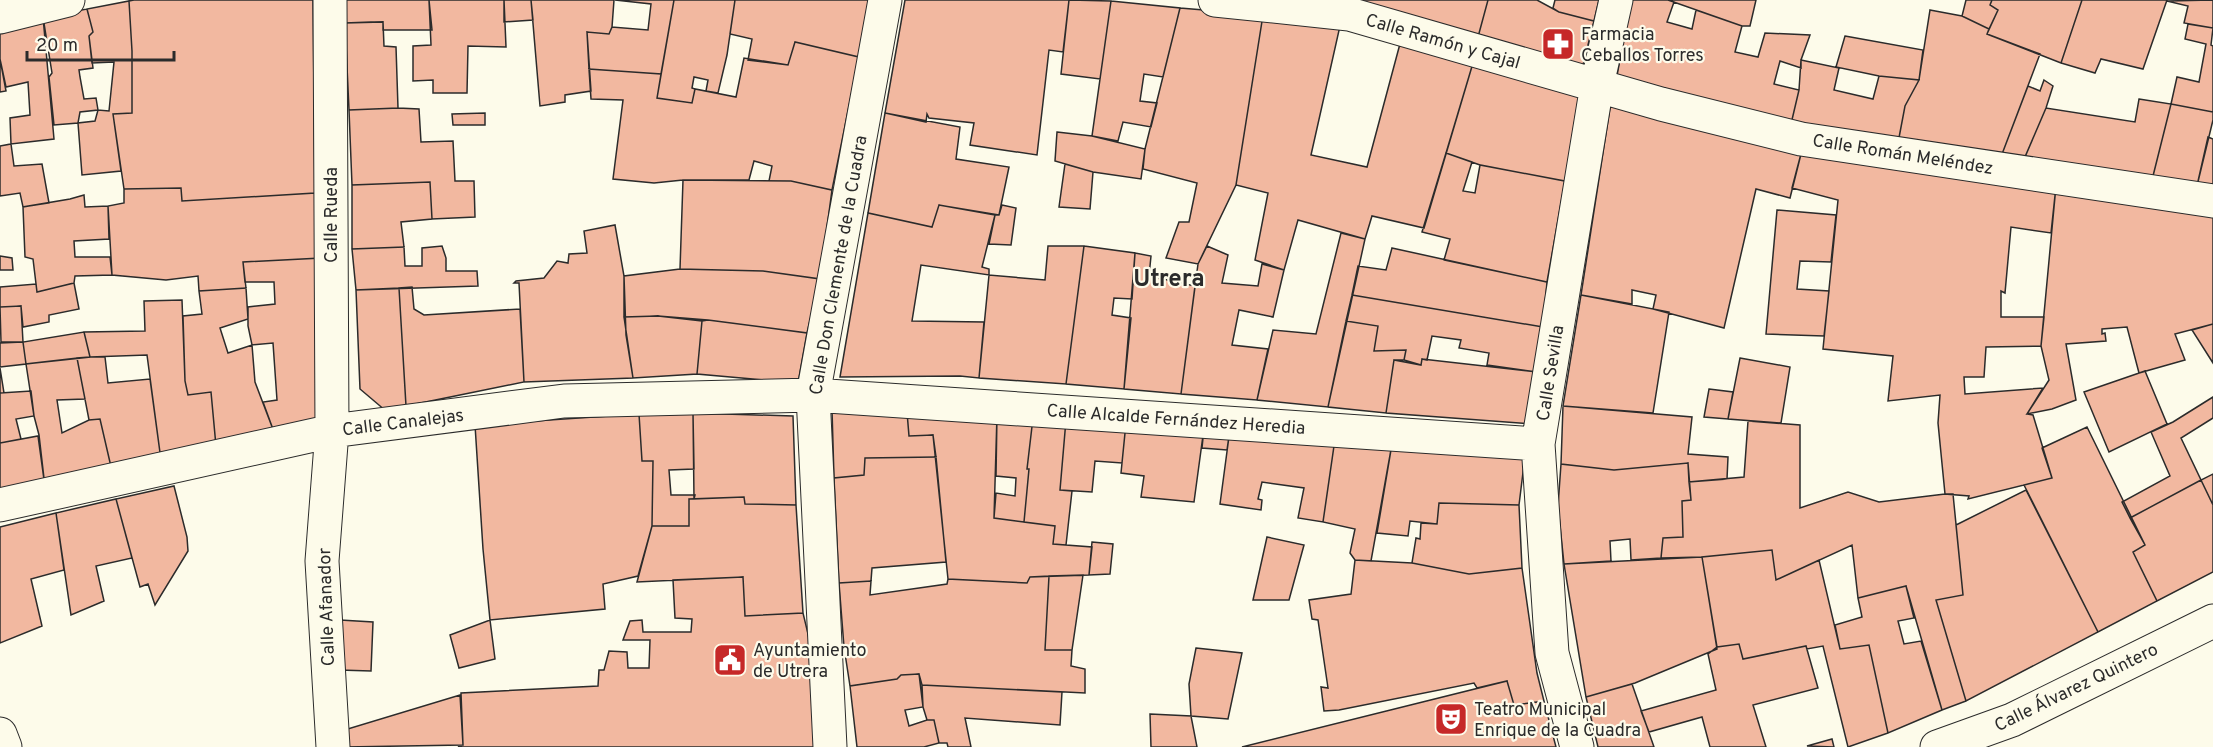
<svg xmlns="http://www.w3.org/2000/svg" width="2213" height="747" font-family="Overpass,sans-serif">
	<rect width="100%" height="100%" fill="#fdfbea"/>
	<path fill="#f2b8a0" stroke="#2b2b2b" stroke-width="1.5" d="M134 0H313L315 193 182 201 181 188 124 189 113 114 132 113V51L129 1Z
		M345 0H429L432 30H383V22L345 23Z
		M429 0H504L506 47 468 46 467 93H433V80L413 81V46L431 45Z
		M504 0H531L533 20 504 22Z
		M531 0H614L612 27 609 34 587 32 591 91 565 95V102L540 106Z
		M615 0H674L661 74 589 69 587 32 609 34 612 27 648 30 651 4Z
		M674 0H735L727 55 718 93 706 91 708 80 694 77 692 88 695 89 692 103 657 98Z
		M735 0H871L859 57 795 42 788 65 748 60 752 39 730 34Z
		M905 0H1069L1063 52 1049 50 1037 155 970 145 974 123 929 118 927 114 926 122 885 113Z
		M1069 0 1111 1 1100 79 1061 74Z
		M1348 0H1488L1478 37Z
		M1488 0H1537L1559 12 1594 21 1581 73 1478 37Z
		M1555 0H1599L1594 21 1559 12 1553 8Z
		M1631 0H1668L1674 2 1667 22 1692 29 1696 10 1742 26 1735 52 1758 57 1765 33 1810 35 1801 60V68L1780 61 1774 84 1799 90 1791 124 1616 81Z
		M1668 0H1756L1750 26H1742Z
		M1966 0H1992L1990 5 1998 10 1989 29 1962 16Z
		M1992 0H2082L2061 63 1987 34 1998 10 1990 5Z
		M2082 0H2167L2143 69 2101 59 2095 73 2061 63Z
		M2213 0V28L2184 23 2188 6 2167 1Z
		M129 1 132 51V113L113 114 121 171 82 175 78 123 95 121 98 110 109 111 114 62 92 63 89 36 93 32 87 9Z
		M1111 1 1180 8 1163 77 1144 74 1140 101 1157 103 1151 127 1123 122 1118 141 1092 136Z
		M1180 8 1263 15 1236 185 1198 264 1166 258 1179 222H1189L1197 183 1143 169 1145 149Z
		M87 9 93 32 89 36 93 68 79 70 80 77 84 99 96 98 98 110 80 112 78 123 54 125 49 77 52 73 43 17Z
		M1930 10 1962 16 1989 29 1987 34 2040 54 1999 162 1898 143 1905 106 1919 80Z
		M1263 15 1340 26 1311 155 1367 167 1401 40 1473 63 1424 228 1372 216 1365 239 1298 220 1284 270 1255 260 1268 193 1236 185Z
		M43 17 54 139 11 144 10 118 30 115 28 82 6 87 0 59V30Z
		M371 22H383L384 46 396 47 398 108 349 110 345 23Z
		M2188 24 2213 28 2211 45 2213 46V112L2171 104 2177 77 2199 82 2206 44 2185 39Z
		M1845 36 1923 50 1919 80 1879 76 1836 67Z
		M795 42 859 57 832 190 791 181H769L772 166 754 161 749 180H683L654 183 613 179 623 100 591 99 589 69 661 74 657 98 692 103 695 89 736 97 744 58 788 65Z
		M0 59 6 91 0 92Z
		M1801 60 1839 68 1834 90 1873 99 1879 76 1919 80 1905 106 1898 143 1791 124 1799 90Z
		M1473 63 1579 95 1565 181 1480 165 1446 153Z
		M2044 80 2053 86 2046 108 2022 164 1999 162 2028 86 2040 91Z
		M2139 99 2171 104 2151 184 2022 164 2046 108 2135 122Z
		M1611 101 1803 146 1790 198 1756 189 1724 328 1653 309 1656 295 1632 290V304L1581 295Z
		M2171 104 2213 112V120L2196 190 2151 184Z
		M398 108 419 109 421 142 453 141 455 181H474L475 217 432 219 430 182 352 185 349 110Z
		M485 113V125H453L452 114Z
		M885 113 960 127 956 159 1009 167 999 215 939 205 932 227 868 213Z
		M1057 132 1092 136 1145 149 1141 179 1093 172 1055 161Z
		M2208 137 2213 139V191L2196 190Z
		M11 144 14 166 42 164 49 203 23 207 20 193 0 196V146Z
		M1803 146 2056 186 2051 233 2011 227 2005 293 2001 291V317H2044L2041 346 1986 347 1984 377H1964L1965 394 2043 388 2027 414 2033 415 2052 478 1968 499 1969 496 1945 494 1938 423 1940 395 1888 401 1893 356 1823 349 1838 200 1792 188Z
		M1446 153 1472 162 1463 191 1475 193 1480 165 1565 181 1547 282 1444 260 1450 239 1422 232Z
		M1065 164 1093 172 1090 209 1059 207Z
		M683 180 791 181 832 190 820 279 763 271 680 269Z
		M430 182 432 219 401 222 404 247 352 249V185Z
		M2056 186 2213 215V324L2175 334 2185 360 2139 373 2127 327 2102 329V334L2105 333 2106 341 2066 344 2076 400 2052 409 2027 414 2049 380 2041 346Z
		M181 188 182 201 315 193 321 258 243 262 246 288 199 291 198 276 166 280 112 275 108 206 124 203V189Z
		M84 195 85 207 108 206 109 239 74 241 75 257H110L112 275 75 276 74 283 37 292 33 259 25 257 23 207 70 199Z
		M939 205 995 215 982 267 989 269V275L921 265 912 321 984 322 979 378 960 376 840 377 868 213 932 227Z
		M1002 205 1016 208 1011 245 989 244 995 215H999Z
		M1777 210 1836 215 1831 262 1800 261 1797 289 1829 291 1824 336 1766 334Z
		M615 225 624 276 626 335 633 378 524 382 519 283H514L516 281 544 278 557 261 568 263 569 254 587 253 584 231Z
		M1341 233 1365 239 1328 407 1257 400 1273 330 1316 334Z
		M442 246 446 258V271H477L478 286 356 290 352 249 404 247 405 266H422V248Z
		M1048 246H1084L1066 384 979 378 989 275 1045 280Z
		M1084 246 1135 253 1132 299 1114 298 1112 315 1131 318 1124 389 1066 384Z
		M1207 246 1228 255 1222 283 1258 286 1262 264 1284 270 1273 317 1239 310 1232 345 1268 349 1257 400 1181 394 1198 264Z
		M1392 248 1547 282 1543 327 1352 295 1358 266 1386 270Z
		M1135 253 1151 256 1149 276 1195 286 1181 394 1124 389Z
		M0 256 12 258 13 270H0Z
		M321 258 325 422 274 432 263 402 277 400 273 343 252 345 248 326V307L275 304 274 282H245L243 262Z
		M680 269 763 271 820 279 807 333 708 320 658 316 624 317V276Z
		M74 283 79 309 49 315V322L23 327 21 306 0 307V287L36 284 37 292Z
		M412 287 414 309 424 315 520 309 524 382 406 406 399 288Z
		M246 288 248 319 220 328 228 353 252 345 255 382 274 432 216 446 211 392 188 395 185 381 183 316 202 314 199 291Z
		M399 288 406 406 386 411 360 389 356 290Z
		M1352 295 1543 327 1537 372 1487 365 1489 353 1459 348 1461 340 1432 336 1427 360 1422 359 1421 365 1404 360 1406 350 1374 351 1378 326 1346 321Z
		M1581 295 1669 312 1653 413 1563 406Z
		M182 300 185 381 188 395 211 392 216 446 161 460 147 355 90 357 84 332 145 331 144 301Z
		M21 306 23 342H1L0 307Z
		M658 316 702 321 697 374 633 378 624 317Z
		M708 320 807 333 798 383 697 374 702 321Z
		M1346 321 1378 326 1374 351 1406 350 1404 360H1394L1386 413 1328 407Z
		M2213 324V363L2192 330Z
		M84 332 90 357 26 364 23 342Z
		M23 342 26 364 0 367V343Z
		M90 357H105L108 383 150 379 161 460 112 471 100 419 89 420 77 358Z
		M77 358 85 399 57 400 62 433 89 420 100 419 112 471 45 487 39 435 34 416 26 364Z
		M1740 358 1790 367 1781 423 1728 419Z
		M1422 359 1537 372 1532 424 1386 413 1394 360 1421 365Z
		M0 368 4 393H0Z
		M2145 371 2167 424 2109 452 2084 392Z
		M1709 389 1733 392 1728 419 1704 417Z
		M31 391 34 416 16 419 21 439 0 443V393Z
		M2213 397V418L2181 438 2201 480 2130 518 2122 502 2170 476 2151 432 2173 422Z
		M1563 406 1692 417 1688 454 1728 457 1727 479 1689 482 1688 463 1614 470 1561 464Z
		M832 410 907 412 909 436 933 435 936 457 865 458 864 475 834 478Z
		M907 412 997 415 994 518 1055 526 1053 544 1092 547 1089 575 1030 577 1027 583 948 579 933 435 909 436Z
		M693 413 793 416 796 505 745 504 744 497 694 499Z
		M693 413 694 469 669 470 671 495H695L694 499H689V526H652L653 461H642L639 414Z
		M639 414 642 461H653L652 526 638 576 603 584 605 609 490 620 483 549 475 425Z
		M997 415 1033 418 1027 469H1029L1024 522 994 518 996 493 1015 496 1016 478 996 476Z
		M1033 418 1066 420 1060 490 1072 491 1066 545 1053 544 1055 526 1024 522 1029 469H1027Z
		M1066 420 1126 423 1122 463 1095 461 1092 492 1060 490Z
		M1748 421 1800 425V508L1848 492 1879 502 1945 494H1953L1963 595 1936 600 1966 701 1942 710 1906 586 1858 598 1852 545 1776 580 1772 550 1702 557 1661 558 1663 538 1683 537 1682 501 1691 500 1689 482 1744 477Z
		M1126 423 1204 428 1194 502 1141 497 1144 476 1121 473Z
		M2087 427 2145 545 2133 552 2157 601 2098 632 2024 485 2052 478 2042 448Z
		M1204 428 1230 429 1227 450 1202 448Z
		M1230 429 1335 439 1323 522 1298 518 1304 488 1262 482 1258 499 1262 500 1261 510 1220 504Z
		M38 436 45 487 0 496V443Z
		M1335 439 1392 444 1371 561 1355 560 1350 553 1355 529 1323 522Z
		M1392 444 1525 456 1519 505 1439 503 1437 524 1410 521 1408 536 1377 533Z
		M936 457 946 562 872 568 871 581 839 583 834 478 864 475 865 458Z
		M1688 463 1691 500 1682 501 1683 537 1663 538 1661 558 1631 560 1630 539 1610 541 1611 561 1564 564 1558 506 1561 464 1614 470Z
		M2213 474V505L2201 480Z
		M2201 480 2213 505V572L2157 601 2133 552 2145 545 2130 518Z
		M174 486 187 537 188 551 155 605 148 584 140 587 116 499Z
		M2026 490 2098 632 1966 701 1936 600 1963 595 1956 525Z
		M744 497 745 504 796 505 803 613 745 616 743 577 637 582 652 526H689V499Z
		M116 499 132 558 96 566 104 601 71 615 56 513Z
		M1439 503 1519 505 1522 568 1469 574 1412 563 1416 538 1420 539 1421 523 1437 524Z
		M56 513 64 570 31 579 42 626 0 643V527Z
		M1267 537 1304 545 1289 600H1253Z
		M1092 542 1113 544 1110 574 1089 575Z
		M1772 550 1776 580 1819 560 1840 649 1869 645 1888 733 1848 747 1823 646 1807 649 1806 646 1743 659 1739 644 1717 647 1702 557Z
		M1702 557 1717 649 1635 683 1586 697 1564 564Z
		M1355 560 1412 563 1469 574 1522 568 1537 673 1544 701 1514 705 1507 681 1477 688 1474 683 1339 710 1324 711 1321 687 1328 688 1318 620 1312 619 1309 600 1351 594Z
		M1083 575 1072 650H1045L1049 576Z
		M1049 576 1045 650H1072L1071 666 1085 669V693L922 685 919 674 901 675 897 679 850 686 844 647 839 583 871 581 870 595 947 584 948 579 1027 583 1030 577Z
		M743 577 745 616 803 613 809 638 814 747H458L463 745 461 693 598 686 599 670H604L609 651 627 652 628 668H649L650 640H623L630 621 642 620 643 632H691L692 619 675 618 673 580Z
		M1906 586 1914 618 1898 621 1904 644 1921 641 1942 710 1888 733 1869 645 1840 649 1835 625 1862 617 1858 598Z
		M340 620 373 622 371 671 339 670Z
		M490 620 495 659 459 668 450 635Z
		M1739 644 1743 659 1806 646 1818 688 1753 705 1766 747H1710L1702 717 1649 732 1641 711 1716 690 1708 654 1717 647Z
		M1196 648 1242 653 1228 719 1191 716 1189 684Z
		M919 674 923 707 905 710 909 726 927 720H934L939 743 924 747H857L850 686 897 679 901 675Z
		M1507 681 1514 705 1544 701 1556 747H1242Z
		M1632 684 1654 747H1598L1586 697Z
		M922 685 1062 692 1060 725 965 718 971 747H948L947 743H939L934 720H927L923 707Z
		M460 695 463 745 344 747 341 731Z
		M1150 714 1191 716 1197 747H1151Z
		M1832 739 1834 747 1807 746Z"/>
	<g fill="none" stroke-linecap="round" stroke-linejoin="round">
		<defs>
			<path id="street" d="M330 0 332 431 322 561 333 747
				M1215 0 1349 14 1661 104 1801 139 2213 201
				M0 17 68 0
				M0 505 332 431 564 401 813 395 1538 444
				M0 734 5 747
				M830 747 813 395 885 0
				M1577 747 1552 653 1538 444 1597 85 1616 0
				M1937 747 2012 720 2213 621"/>
		</defs>
		<use href="#street" stroke="#2b2b2b" stroke-width="35"/>
		<use href="#street" stroke="#fdfbea" stroke-width="33"/>
	</g>
	<defs>
		<symbol id="pharmacy-square" viewBox="-11 -11 22 22"><rect x="-9" y="-9" width="18" height="18" rx="4" fill="#c62828" stroke="#fdfbea"/><path d="M-2-6h4v4h4v4h-4v4h-4v-4h-4v-4h4Z" fill="#fff"/></symbol>
		<symbol id="civic-square" viewBox="-11 -11 22 22"><rect x="-9" y="-9" width="18" height="18" rx="4" fill="#c62828" stroke="#fdfbea"/><path d="M-.6-6.5H3V-4.5H.6V-3L4-1V1h2V6H-6V1h2V-1L-.6-3ZM-1.2 2.5V6h2.4V2.5Z" fill="#fff"/></symbol>
		<symbol id="theatre-square" viewBox="-11 -11 22 22"><rect x="-9" y="-9" width="18" height="18" rx="4" fill="#c62828" stroke="#fdfbea"/><path d="M-5-5.5Q0-4 5-5.5V0Q5 5 0 6Q-5 5-5 0ZM-3.3-2.5H-1v1.5H-3.3ZM1-2.5H3.3v1.5H1ZM-2.8 1Q0 5.5 2.8 1Z" fill="#fff"/></symbol>
	</defs>
	<g fill-rule="evenodd">
		<use href="#pharmacy-square" x="1539" y="25" width="38" height="38"/>
		<use href="#civic-square" x="711" y="641" width="38" height="38"/>
		<use href="#theatre-square" x="1432" y="700" width="38" height="38"/>
	</g>
	<g text-anchor="middle" stroke-width="4.5" stroke-linejoin="round" paint-order="stroke">
		<g font-size="18" fill="#2b2b2b" stroke="#fdfbea" text-anchor="start">
			<text x="1581" y="40">Farmacia<tspan x="1581" dy="21">Ceballos Torres</tspan></text>
			<text x="753" y="656">Ayuntamiento<tspan x="753" dy="21">de Utrera</tspan></text>
			<text x="1474" y="715">Teatro Municipal<tspan x="1474" dy="21">Enrique de la Cuadra</tspan></text>
		</g>
		<g font-size="18" fill="#2b2b2b" stroke="#fdfbea">
			<text transform="translate(1443 41) rotate(16)" y="6">Calle Ramón y Cajal</text>
			<text transform="translate(1903 154) rotate(9)" y="6">Calle Román Meléndez</text>
			<text transform="translate(331 215) rotate(-90)" y="6">Calle Rueda</text>
			<text transform="translate(838 265) rotate(-80)" y="6">Calle Don Clemente de la Cuadra</text>
			<text transform="translate(1550 373) rotate(-81)" y="6">Calle Sevilla</text>
			<text transform="translate(1176 419) rotate(4)" y="6">Calle Alcalde Fernández Heredia</text>
			<text transform="translate(403 422) rotate(-7)" y="6">Calle Canalejas</text>
			<text transform="translate(326 607) rotate(-92)" y="6">Calle Afanador</text>
			<text transform="translate(2076 687) rotate(-26)" y="6">Calle Álvarez Quintero</text>
		</g>
		<g font-size="24" font-weight="bold" fill="#2b2b2b" stroke="#fdfbea">
			<text x="1169" y="286">Utrera</text>
		</g>
	</g>
	<path d="M27 51v9h147v-9" fill="none" stroke="#2b2b2b" stroke-width="3"/>
	<text x="36" y="51" font-size="18" fill="#2b2b2b" stroke="#fdfbea" stroke-width="4.5" paint-order="stroke">20 m</text>
</svg>
